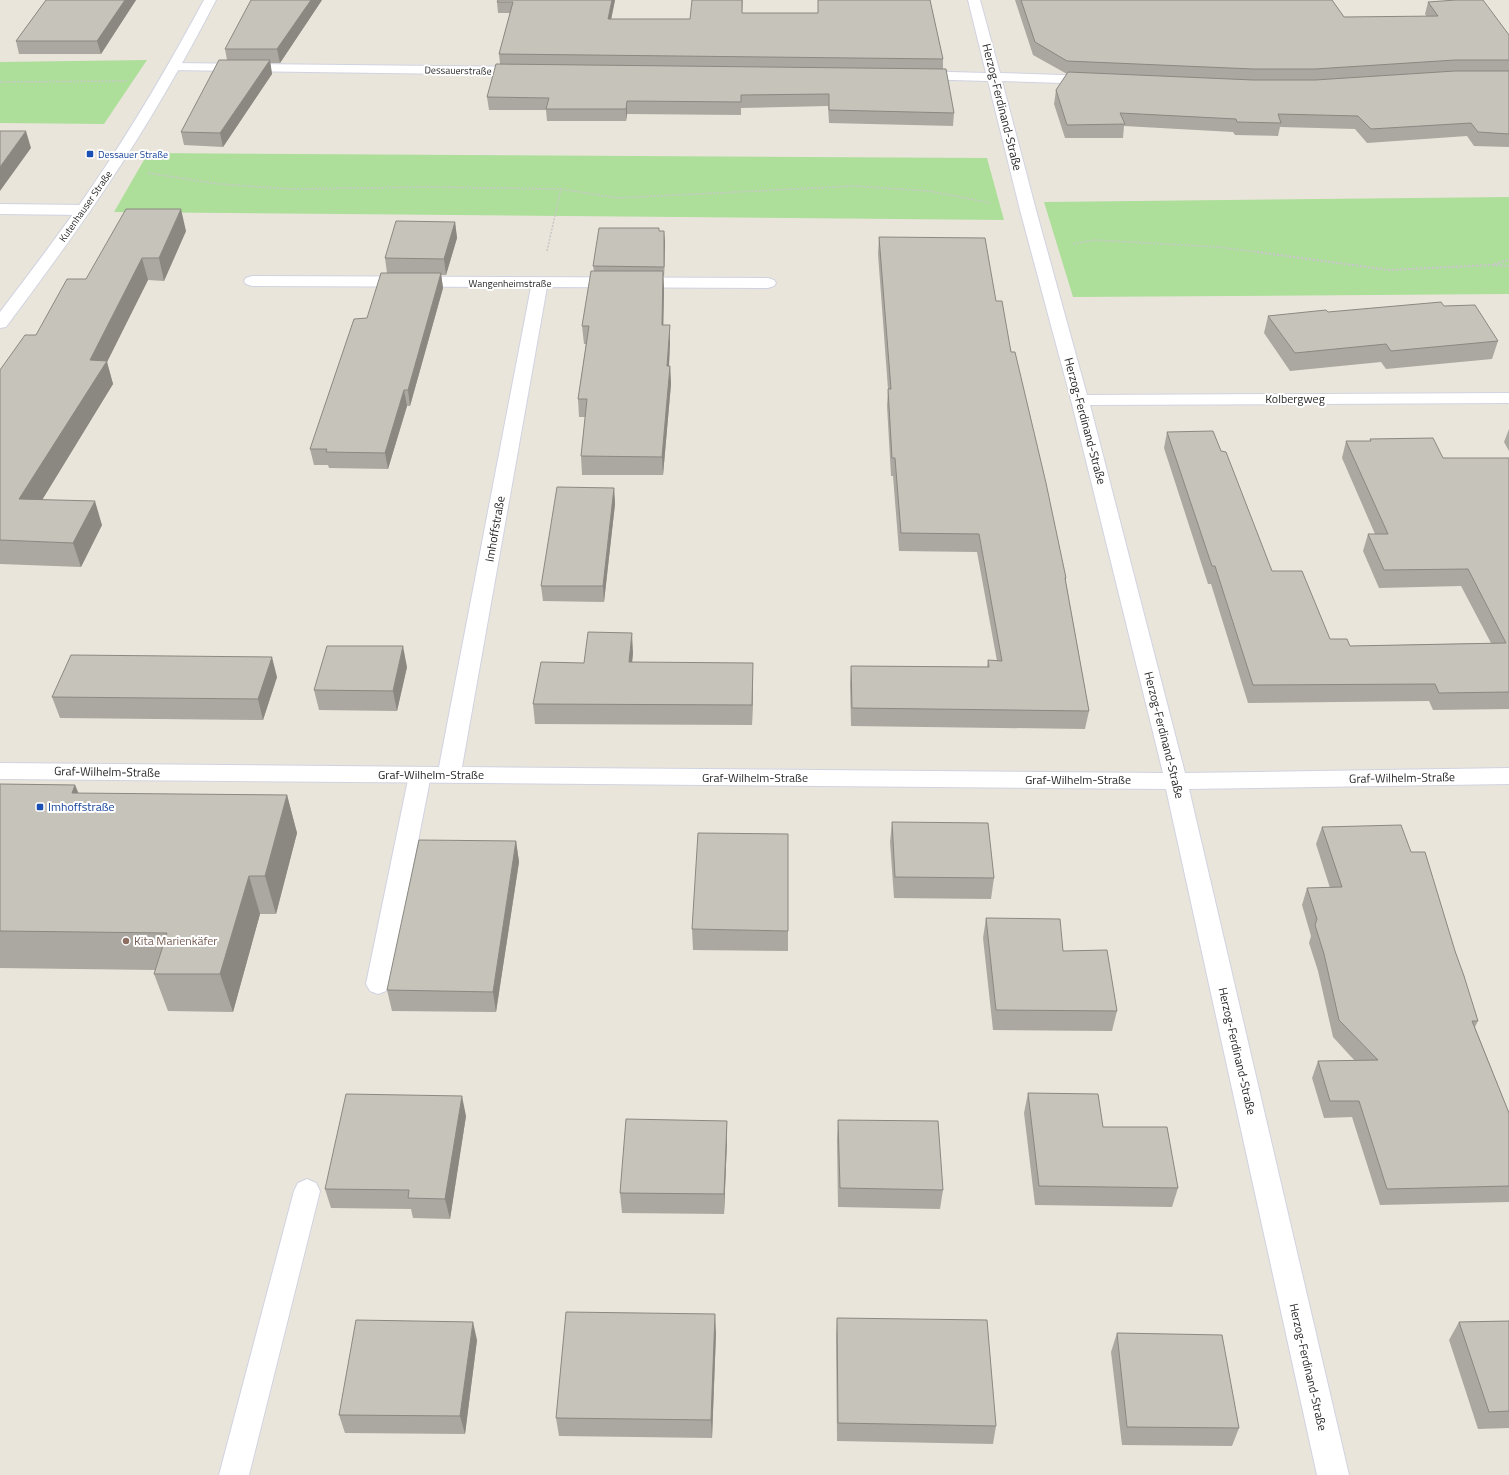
<svg xmlns="http://www.w3.org/2000/svg" width="1509" height="1475" font-family="'Titillium Web',sans-serif">
	<rect width="100%" height="100%" fill="#eae5db"/>
	<path fill="#addf9a" d="M147 60 104 124 0 123V62Z
		M148 153 987 158 1004 220 114 212Z
		M1509 197V294L1073 297 1044 202Z"/>
	<g fill="none" stroke-linecap="round" stroke-linejoin="round">
		<defs>
			<path id="service" d="M420 767 428 770 431 775 390 984 386 991 378 994 370 991 366 984 409 775 412 770Z
				M307 1179 316 1183 320 1191 249 1475H219L294 1191 298 1183Z"/>
			<path id="minor" d="M968 0H980L1000 73 1093 76 1098 77 1100 80 1098 83 1093 84 1002 81 1036 210 1087 395 1509 393V403L1090 405 1185 773 1509 768V784L1189 789 1349 1475H1317L1166 789 0 779V763L439 767 531 287 252 286 246 284 244 281 246 278 252 276 768 278 774 280 776 283 774 286 768 288 547 287 462 767 1163 773 1071 400 1020 210 988 81 917 79 912 78 910 75 912 72 917 71 986 73Z
				M174 63 525 67 530 68 532 71 530 74 525 75 169 70 167 67 169 64Z
				M0 204 83 205 88 207 91 210 88 213 83 215 0 214Z"/>
			<path id="tertiary" d="M204 0H216C183 64 147 126 107 186 75 234 41 280 6 327L0 328V312C32 270 64 228 93 185 134 125 170 63 204 0Z"/>
		</defs>
		<use href="#service" stroke="#d0d3e1" stroke-width="2"/>
		<use href="#minor" stroke="#d0d3e1" stroke-width="2"/>
		<use href="#tertiary" stroke="#d0d3e1" stroke-width="2"/>
		<path stroke="#c7c7c7" stroke-width="1.5" stroke-dasharray="2 1.5" stroke-linecap="butt" d="M0 82 127 81
			M148 173 219 184 291 189 429 187 561 189 618 198 854 186 929 191 991 203
			M1073 244 1095 240 1218 247 1265 253
			M547 251 561 189"/>
		<path stroke="#c7c7c7" stroke-width="2" stroke-dasharray="2.5 1.5" stroke-linecap="butt" d="M1257 252 1389 270 1492 265 1509 266
			M1494 264 1509 260"/>
		<use href="#service" fill="#fff" fill-rule="evenodd"/>
		<use href="#minor" fill="#fff" fill-rule="evenodd"/>
		<use href="#tertiary" fill="#fff" fill-rule="evenodd"/>
	</g>
	<path fill="#aaa8a0" d="M46 0H136L101 54H19L16 41Z
		M322 0 280 63H270L272 74 223 147 184 145 181 132 227 60 225 49Z
		M615 0 611 19H690L743 0 742 13H818V0H930L943 59V69L954 113 953 126 829 123 828 106 741 108V115L627 114 626 121H547L546 110H489L487 97 500 64 499 54 510 13H498L497 2Z
		M1015 0H1332L1344 17H1427L1425 14 1428 2 1509 35V147L1474 146 1467 136 1367 143 1355 129 1280 127 1278 136 1235 135 1233 132 1124 126 1123 138H1065L1054 104 1056 90 1067 74 1033 55Z
		M455 222 457 238 446 275H441L443 288 410 406H407L388 469 329 468 328 465H314L310 449 387 273 385 258Z
		M186 231 164 281 148 280 107 362 113 384 42 500 102 525 81 567 0 564V370L36 335 86 279Z
		M659 231 665 241 664 276H663L664 289 663 325 670 343 669 366H670L671 384 663 475H582L581 456 585 417H579L578 399 586 344H584L582 326 594 271 593 266Z
		M879 237 996 301 1011 352 1066 578V583L1089 711 1085 729 851 726 850 684 851 666 987 667 988 660 997 661 977 552 899 551 893 476H891L887 406 888 389 878 254Z
		M1444 306 1498 341 1492 359 1386 369 1381 362 1290 371 1264 333 1268 316Z
		M1509 429V451L1504 442Z
		M1167 432 1221 451 1272 571 1330 639 1350 646 1491 643 1461 586 1379 588 1363 551 1368 534H1375L1342 458 1346 441H1370V439L1443 458H1509V709L1433 710 1429 701 1248 703 1211 584H1208L1164 448Z
		M614 488 615 504 604 602 543 601 541 586Z
		M633 653 632 662 753 684 752 725 535 724 533 704 584 663Z
		M407 667 397 711 319 710 314 690Z
		M277 677 263 720 60 718 52 697Z
		M0 784 75 785 79 794 287 795 297 833 276 914H260L233 1012 168 1011 154 974 155 970 0 968Z
		M892 822 994 878 991 899 894 898 890 842Z
		M1322 827 1411 852 1455 951 1478 1021 1475 1027 1509 1113V1202L1380 1205 1352 1117 1324 1118 1312 1078 1318 1061H1355L1333 1037 1318 971 1309 943 1311 936 1302 905 1307 888H1330L1316 844Z
		M516 841 519 862 496 1012 392 1011 387 990Z
		M986 918 1117 1011 1112 1031 993 1030 983 938Z
		M692 929 788 931V951L693 950Z
		M1028 1093 1103 1127 1178 1188 1172 1207 1035 1205 1024 1113Z
		M466 1116 450 1219 413 1218 411 1209 331 1208 325 1189Z
		M838 1120 943 1190 940 1209 838 1207 837 1140Z
		M727 1121V1141L724 1214 622 1213 620 1193Z
		M837 1318 996 1426 993 1444 837 1441 836 1336Z
		M1509 1321V1428L1478 1429 1449 1340 1459 1322Z
		M716 1333 712 1438 559 1436 556 1418Z
		M1117 1333 1239 1428 1232 1446 1122 1445 1111 1352Z
		M477 1340 465 1434 345 1433 339 1415Z"/>
	<path fill="#8b8882" d="M125 0H136L101 54 97 41Z
		M311 0H322L280 63 277 49Z
		M612 0H615L609 30 608 19Z
		M270 60 272 74 223 147 220 133Z
		M627 101V114L626 121V109Z
		M26 131 31 148 0 191V167Z
		M181 209 186 231 164 281 159 258Z
		M455 222 457 238 446 275 444 259Z
		M664 231 665 241 664 276Z
		M142 258 148 280 107 362 113 384 28 523 19 499Z
		M663 271 664 289 663 344 662 325Z
		M441 273 443 288 410 406 408 390Z
		M670 325V343L668 384 667 366Z
		M670 366 671 384 663 475 662 457Z
		M404 390 407 406 388 469 385 453Z
		M614 488 615 504 604 602 603 586Z
		M95 501 102 525 81 567 73 543Z
		M632 633 633 653 630 682 629 662Z
		M403 646 407 667 397 711 393 691Z
		M272 657 277 677 263 720 258 699Z
		M753 663V684L752 725V705Z
		M75 785 90 823 72 793Z
		M287 795 297 833 276 914 265 876Z
		M516 841 519 862 496 1012 493 992Z
		M249 876 260 914 233 1012 220 974Z
		M462 1096 466 1116 450 1219 445 1199Z
		M727 1121V1141L724 1214V1194Z
		M715 1314 716 1333 712 1438 711 1420Z
		M473 1322 477 1340 465 1434 460 1416Z"/>
	<path fill="#c6c3ba" stroke="#8b8882" d="M46 0H125L97 41H16Z
		M251 0H311L277 49H225Z
		M498 0H612L608 19H690L692 0H742V13H818V0H930L943 59 499 54 513 2H497Z
		M1021 0H1332L1344 17 1438 16 1428 2 1456 0H1483L1509 35V60H1455L1315 69H1253L1067 61 1035 42Z
		M219 60H270L220 133 181 132Z
		M496 64 946 69 954 113 829 110V94L741 95V102L627 101 626 109H546L549 98 487 97Z
		M1455 71H1509V134L1478 132 1471 123 1371 129 1358 116 1278 114 1281 123 1237 122 1236 119 1120 113 1125 124 1067 125 1056 90 1068 72 1253 80H1315Z
		M0 131H26L0 167Z
		M126 209H181L159 258H142L90 360 107 361 19 499 95 501 73 543 0 540V370L25 335H36L67 279H86Z
		M396 221 455 222 444 259 385 258Z
		M599 228H659V231H664V267L593 266Z
		M879 237 985 238 996 301H1002L1011 352H1015L1046 483 1066 578H1065L1089 711 852 708 851 666 989 667 988 660 1002 661 979 534 901 533 895 458H892L888 389H891Z
		M591 271H663L662 325H670L667 366H670L662 457 581 456 587 399H578L589 326H582Z
		M381 273H441L408 390H404L385 453 326 452 327 449H310L354 319 367 318Z
		M1441 302 1444 306 1475 305 1498 341 1391 351 1386 344 1295 353 1268 316 1326 310 1328 312Z
		M1213 431 1221 451 1226 452 1272 571H1302L1330 639H1347L1350 646 1506 643 1468 569 1384 570 1368 534H1388L1346 441H1371L1370 439 1433 438 1443 458H1509V692L1439 693 1435 684 1253 685 1215 566H1212L1167 432Z
		M557 487 614 488 603 586H541Z
		M588 632 632 633 629 662 753 663 752 705 533 704 541 662 584 663Z
		M327 646H403L393 691 314 690Z
		M71 655 272 657 258 699 52 697Z
		M0 784 75 785 72 793 287 795 265 876H249L220 974H154L167 933 0 931Z
		M892 822 988 823 994 878 895 877Z
		M1401 825 1411 852H1425L1455 951 1464 976 1478 1021H1472L1509 1113V1186L1387 1189 1359 1101H1330L1318 1061 1378 1060 1339 1020 1324 954 1315 925 1317 919 1307 888 1342 887 1322 827Z
		M698 833 788 834V931L692 929Z
		M419 840 516 841 493 992 387 990Z
		M986 918 1060 919 1063 951 1107 950 1117 1011 996 1010Z
		M1028 1093 1098 1094 1103 1127H1167L1178 1188 1039 1186Z
		M346 1094 462 1096 445 1199 408 1198 409 1190 325 1189Z
		M626 1119 727 1121 724 1194 620 1193Z
		M838 1120 938 1121 943 1190 840 1188Z
		M566 1312 715 1314 711 1420 556 1418Z
		M837 1318 987 1320 996 1426 838 1423Z
		M356 1320 473 1322 460 1416 339 1415Z
		M1509 1321V1411L1489 1412 1459 1322Z
		M1117 1333 1222 1335 1239 1428 1127 1427Z"/>
	<g fill="#1a4fb4" stroke="#fff" stroke-width="1.5">
		<rect x="86" y="150" width="8" height="8" rx="2"/>
		<rect x="36" y="803" width="8" height="8" rx="2"/>
	</g>
	<circle fill="#8d6e63" stroke="#fff" stroke-width="1.5" cx="126" cy="941" r="4"/>
	<g text-anchor="middle" stroke-width="4" stroke-linejoin="round" paint-order="stroke">
		<g font-size="10" fill="#292929" stroke="#fff">
			<text transform="translate(458 70) rotate(1)" y="4">Dessauerstraße</text>
			<text transform="translate(85 206) rotate(-55)" y="4">Kutenhauser Straße</text>
			<text x="510" y="287">Wangenheimstraße</text>
		</g>
		<g font-size="10" fill="#164399" stroke="#fff" text-anchor="start">
			<text x="98" y="158">Dessauer Straße</text>
		</g>
		<g font-size="12" fill="#292929" stroke="#fff">
			<text transform="translate(1002 107) rotate(76)" y="4">Herzog-Ferdinand-Straße</text>
			<text x="1295" y="403">Kolbergweg</text>
			<text transform="translate(1085 421) rotate(75)" y="4">Herzog-Ferdinand-Straße</text>
			<text transform="translate(495 529) rotate(-80)" y="4">Imhoffstraße</text>
			<text transform="translate(1164 735) rotate(76)" y="4">Herzog-Ferdinand-Straße</text>
			<text transform="translate(107 772) rotate(1)" y="4">Graf-Wilhelm-Straße</text>
			<text x="431" y="779">Graf-Wilhelm-Straße</text>
			<text x="755" y="782">Graf-Wilhelm-Straße</text>
			<text transform="translate(1402 778) rotate(-1)" y="4">Graf-Wilhelm-Straße</text>
			<text x="1078" y="784">Graf-Wilhelm-Straße</text>
			<text transform="translate(1237 1051) rotate(77)" y="4">Herzog-Ferdinand-Straße</text>
			<text transform="translate(1308 1367) rotate(77)" y="4">Herzog-Ferdinand-Straße</text>
		</g>
		<g font-size="12" fill="#164399" stroke="#fff" text-anchor="start">
			<text x="48" y="811">Imhoffstraße</text>
		</g>
		<g font-size="12" fill="#785e54" stroke="#fff" text-anchor="start">
			<text x="134" y="945">Kita Marienkäfer</text>
		</g>
	</g>
</svg>
